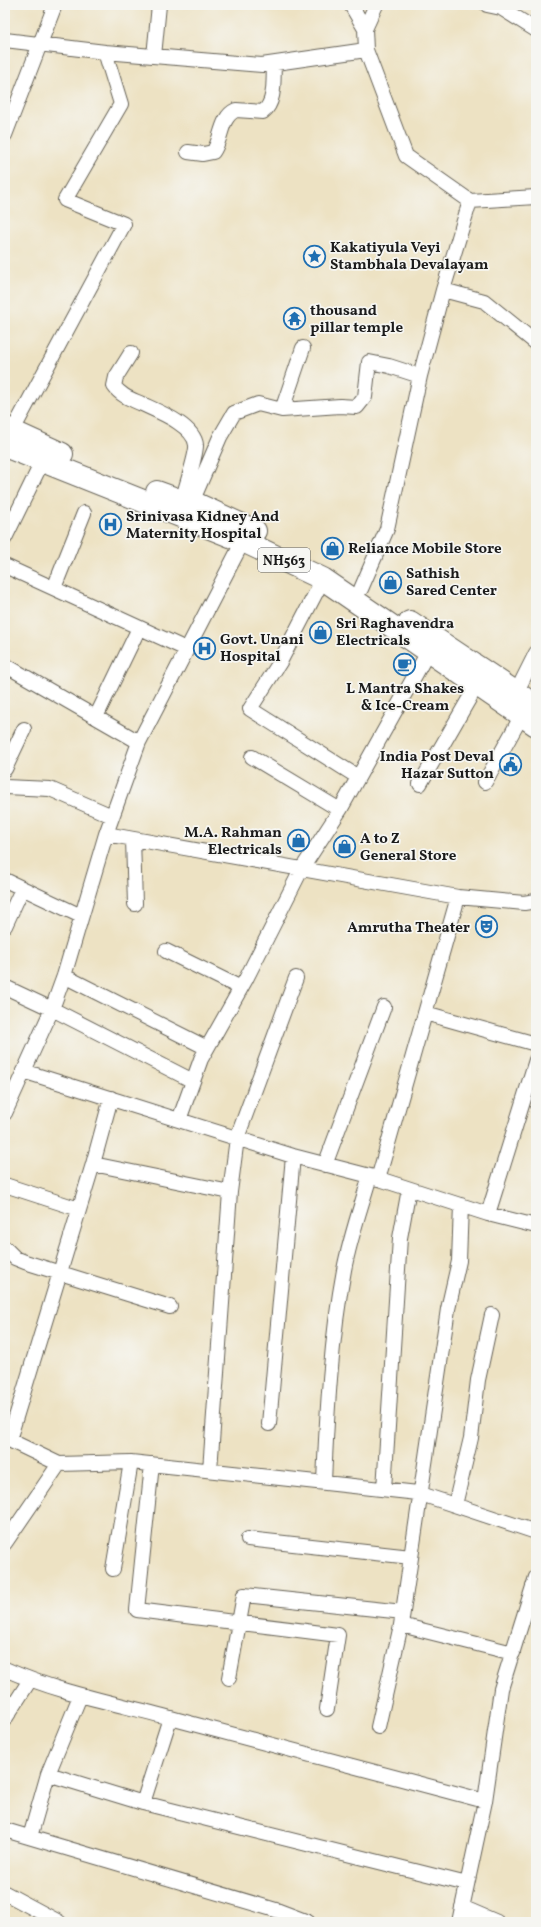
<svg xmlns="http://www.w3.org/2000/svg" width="541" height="1927" font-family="Vollkorn,serif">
	<rect width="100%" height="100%" fill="#f6f6f2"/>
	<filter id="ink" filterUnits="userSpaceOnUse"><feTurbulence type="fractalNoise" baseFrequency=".025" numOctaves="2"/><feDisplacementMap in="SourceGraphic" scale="8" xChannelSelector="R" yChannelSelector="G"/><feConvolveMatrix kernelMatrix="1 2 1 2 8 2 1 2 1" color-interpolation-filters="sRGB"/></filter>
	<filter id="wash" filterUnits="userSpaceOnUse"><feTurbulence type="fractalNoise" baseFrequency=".012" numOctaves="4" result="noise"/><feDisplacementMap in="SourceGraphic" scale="16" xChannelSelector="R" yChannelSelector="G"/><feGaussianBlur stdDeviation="0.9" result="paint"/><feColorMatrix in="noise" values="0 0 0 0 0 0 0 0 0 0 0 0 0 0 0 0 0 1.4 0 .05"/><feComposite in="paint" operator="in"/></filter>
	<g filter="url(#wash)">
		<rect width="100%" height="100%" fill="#ede2c3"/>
	</g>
	<g filter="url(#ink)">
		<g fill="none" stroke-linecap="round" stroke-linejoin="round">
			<defs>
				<path id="minor" d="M351 5 365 29 366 50
					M487 5 501 8 536 30
					M365 29 376 5
					M5 40 105 52 262 65 366 50 406 156 470 201 536 197
					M154 56 159 5
					M5 135 55 5
					M188 152 203 154 213 152C222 140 220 117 236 110L263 112C276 102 273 79 274 64
					M470 201 443 290 484 301 536 343
					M131 353 116 377 114 386C121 396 131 399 142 404 157 411 194 425 196 445 197 453 185 490 182 501
					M282 410 340 406 357 407 365 397 369 362 389 366 420 376
					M12 432 124 224 65 200 121 104 105 52
					M192 502 220 437 234 413 258 404 282 410 303 348
					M5 538 42 462
					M5 566 186 649
					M323 579 280 662 250 709 358 777
					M54 588 84 513
					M361 589 387 529 420 376 443 290
					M5 665 139 742
					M513 699 536 653
					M96 717 139 628
					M252 757 340 810
					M5 769 24 729
					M485 782 522 715
					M420 784 477 685
					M5 787 50 789 112 816
					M106 834 458 897 524 903 536 901
					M133 839 135 904
					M5 880 81 916
					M5 926 22 889
					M166 951 241 988
					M64 976 207 1048
					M5 987 52 1009 193 1081
					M425 1013 536 1044
					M23 1071 293 1156 370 1176 488 1214 536 1226
					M5 1113 52 1009 64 976 106 834 139 742 243 541
					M179 1120 201 1059 246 979 301 870 340 810 428 652
					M93 1164 230 1192
					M325 1165 384 1007
					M378 1179 458 897
					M5 1185 79 1209
					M488 1214 536 1060
					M5 1248 15 1258 25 1262 170 1307
					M269 1424 293 1156
					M59 1464 9 1440 93 1164 111 1098
					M152 1464 137 1610 338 1635 327 1709
					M210 1470 230 1192 237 1138 296 978
					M324 1482C327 1412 331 1339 344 1270 350 1238 361 1207 370 1176
					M384 1489 400 1238 409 1189
					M455 1505 471 1438 478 1380 492 1315
					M248 1539 411 1557
					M5 1543 59 1464 131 1462 418 1493 536 1532
					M113 1569 131 1462
					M401 1625 448 1309 459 1261 461 1205
					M5 1669C61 1694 120 1704 178 1720 281 1747 383 1774 485 1801
					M229 1678 244 1595 403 1612
					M5 1719 30 1680
					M378 1727 401 1625 513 1653
					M48 1774 143 1803 467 1884
					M143 1803 170 1718
					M5 1830 279 1911 308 1922
					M30 1837 48 1774 80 1696
					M5 1893 59 1922
					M462 1907 497 1922
					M459 1922 485 1801 501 1689 536 1577"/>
				<path id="trunk" d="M5 428 62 454
					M5 446 243 541 323 579 536 725
					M157 492 182 501 192 502 255 531
					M410 622 536 706"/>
			</defs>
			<use href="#minor" stroke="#656156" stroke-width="16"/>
			<use href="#trunk" stroke="#656156" stroke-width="24"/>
			<use href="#minor" stroke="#fff" stroke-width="14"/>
			<use href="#trunk" stroke="#fff" stroke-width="22"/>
		</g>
	</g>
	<defs>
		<symbol id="sight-ring" viewBox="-11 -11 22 22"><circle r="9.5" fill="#f6f6f2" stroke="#1f6fb2" stroke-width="1.5"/><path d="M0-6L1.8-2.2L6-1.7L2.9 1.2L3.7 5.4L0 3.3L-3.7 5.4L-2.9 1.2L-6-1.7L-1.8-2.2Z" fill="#1f6fb2"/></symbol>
		<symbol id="temple-ring" viewBox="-11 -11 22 22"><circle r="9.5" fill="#f6f6f2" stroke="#1f6fb2" stroke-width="1.5"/><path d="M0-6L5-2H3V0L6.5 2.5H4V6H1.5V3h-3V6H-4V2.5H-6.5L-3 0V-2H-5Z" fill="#1f6fb2"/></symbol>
		<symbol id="hospital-ring" viewBox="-11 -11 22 22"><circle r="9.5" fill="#f6f6f2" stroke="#1f6fb2" stroke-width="1.5"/><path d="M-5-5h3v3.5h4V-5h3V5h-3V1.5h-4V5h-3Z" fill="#1f6fb2"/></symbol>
		<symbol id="shop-ring" viewBox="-11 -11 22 22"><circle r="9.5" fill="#f6f6f2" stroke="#1f6fb2" stroke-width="1.5"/><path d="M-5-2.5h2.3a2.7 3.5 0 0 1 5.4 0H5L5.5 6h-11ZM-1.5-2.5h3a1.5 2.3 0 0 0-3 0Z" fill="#1f6fb2"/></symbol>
		<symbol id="cafe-ring" viewBox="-11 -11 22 22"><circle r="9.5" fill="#f6f6f2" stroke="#1f6fb2" stroke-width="1.5"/><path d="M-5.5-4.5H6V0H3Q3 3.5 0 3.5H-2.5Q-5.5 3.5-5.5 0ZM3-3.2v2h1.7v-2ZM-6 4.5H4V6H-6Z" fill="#1f6fb2"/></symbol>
		<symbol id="civic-ring" viewBox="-11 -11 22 22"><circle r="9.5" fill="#f6f6f2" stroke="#1f6fb2" stroke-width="1.5"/><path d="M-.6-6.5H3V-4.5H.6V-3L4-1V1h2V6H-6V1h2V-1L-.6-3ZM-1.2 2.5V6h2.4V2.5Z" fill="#1f6fb2"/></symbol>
		<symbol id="theatre-ring" viewBox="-11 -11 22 22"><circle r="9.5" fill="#f6f6f2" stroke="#1f6fb2" stroke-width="1.5"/><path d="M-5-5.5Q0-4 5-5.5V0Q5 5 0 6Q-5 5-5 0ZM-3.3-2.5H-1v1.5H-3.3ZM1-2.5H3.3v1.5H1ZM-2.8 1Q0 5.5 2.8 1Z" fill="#1f6fb2"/></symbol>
	</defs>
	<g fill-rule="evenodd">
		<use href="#sight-ring" x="302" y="244" width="25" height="25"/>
		<use href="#temple-ring" x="282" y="306" width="25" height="25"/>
		<use href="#hospital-ring" x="98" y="512" width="25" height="25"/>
		<use href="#shop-ring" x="320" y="536" width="25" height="25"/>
		<use href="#shop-ring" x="378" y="570" width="25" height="25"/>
		<use href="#shop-ring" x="308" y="620" width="25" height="25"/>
		<use href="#hospital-ring" x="192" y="636" width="25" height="25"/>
		<use href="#cafe-ring" x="392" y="652" width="25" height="25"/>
		<use href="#civic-ring" x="498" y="752" width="25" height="25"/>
		<use href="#shop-ring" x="286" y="828" width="25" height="25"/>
		<use href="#shop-ring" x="332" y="834" width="25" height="25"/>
		<use href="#theatre-ring" x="474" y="914" width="25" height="25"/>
	</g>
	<g text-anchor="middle" stroke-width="3.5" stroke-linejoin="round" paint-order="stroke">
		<rect fill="#f6f6f2" stroke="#5d5d5c" stroke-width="1" x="258" y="548" width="52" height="24" rx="3"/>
		<g font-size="14" font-weight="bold" fill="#1c1c1c">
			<text x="284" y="565">NH563</text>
		</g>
		<g font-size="15" font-weight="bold" fill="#1c1c1c" stroke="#f6f6f2" text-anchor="start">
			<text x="330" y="252">Kakatiyula Veyi<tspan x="330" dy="17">Stambhala Devalayam</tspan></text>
			<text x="310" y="315">thousand<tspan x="310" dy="17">pillar temple</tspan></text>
			<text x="126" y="521">Srinivasa Kidney And<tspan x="126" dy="17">Maternity Hospital</tspan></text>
			<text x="348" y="553">Reliance Mobile Store</text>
			<text x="406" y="578">Sathish<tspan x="406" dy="17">Sared Center</tspan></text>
			<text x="336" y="628">Sri Raghavendra<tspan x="336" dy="17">Electricals</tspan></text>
			<text x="220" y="644">Govt. Unani<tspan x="220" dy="17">Hospital</tspan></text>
			<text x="405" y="693" text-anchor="middle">L Mantra Shakes<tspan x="405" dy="17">&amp; Ice-Cream</tspan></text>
			<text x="494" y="761" text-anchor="end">India Post Deval<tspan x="494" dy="17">Hazar Sutton</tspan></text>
			<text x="282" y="837" text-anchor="end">M.A. Rahman<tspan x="282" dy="17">Electricals</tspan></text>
			<text x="360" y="843">A to Z<tspan x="360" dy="17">General Store</tspan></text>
			<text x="470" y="932" text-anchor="end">Amrutha Theater</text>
		</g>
	</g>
	<rect width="541" height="1927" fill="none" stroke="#f6f6f2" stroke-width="20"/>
</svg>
